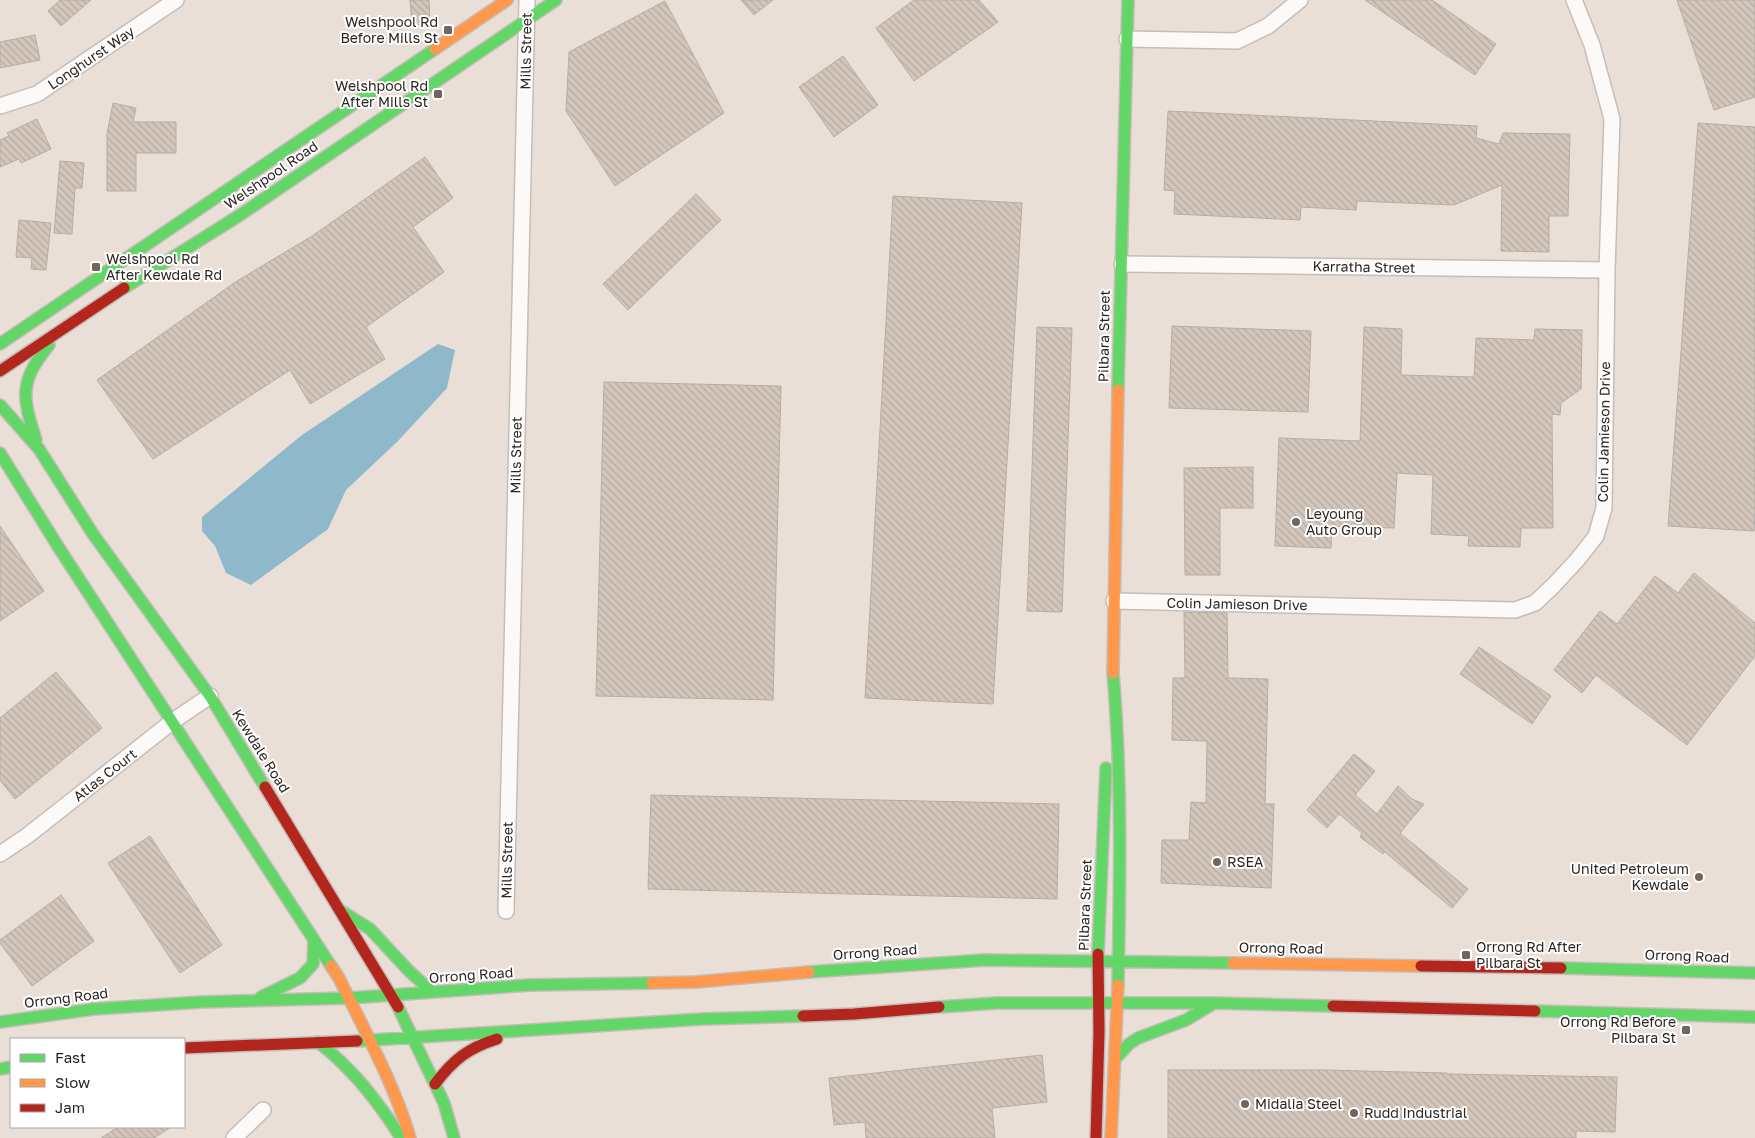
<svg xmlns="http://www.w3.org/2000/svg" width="1755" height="1138" font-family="'Golos Text',sans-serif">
	<defs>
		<pattern id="building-back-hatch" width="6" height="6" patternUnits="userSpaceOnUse" patternTransform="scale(1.25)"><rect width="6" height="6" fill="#d4c6bb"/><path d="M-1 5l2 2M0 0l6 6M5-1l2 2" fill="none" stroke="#b6aaa0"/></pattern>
	</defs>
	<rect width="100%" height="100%" fill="#e9dfd7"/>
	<path fill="#8fb8cb" d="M438 344 455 350 447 388 398 441 346 490 328 529 251 585 226 573 215 546 202 531V517L302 435Z"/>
	<path fill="url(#building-back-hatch)" stroke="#b5aea7" d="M60 0H91L61 26 48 11Z
		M410 0H429L430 24 412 25Z
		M741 0H773L754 15Z
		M914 0H979L998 22 914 81 876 28Z
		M1365 0H1432L1496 44 1475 75Z
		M1677 0H1755V97L1714 110Z
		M665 1 724 113 615 186 566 111 569 52Z
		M35 35 40 60 0 68V42Z
		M843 56 878 105 834 137 799 87Z
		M113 103 136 108 133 122H176V153H136V191H107V134Z
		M1168 111 1477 126 1476 138 1499 144 1503 133 1570 134 1568 216H1549V252L1501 251 1502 185 1454 205 1357 201 1356 210 1301 207 1300 220 1174 214 1175 191 1164 190Z
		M37 119 51 149 21 163 19 159 0 167V140L9 136 7 133Z
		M1698 123 1755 127V513L1754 531 1668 526Z
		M425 157 453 198 413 227 444 272 366 327 385 359 310 404 290 370 153 459 97 380 237 281 312 236Z
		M60 161 84 163 82 188H75L72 234 54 233Z
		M696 194 721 220 628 310 603 284Z
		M893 196 1022 203 993 704 865 698Z
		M19 220 51 223 46 270 31 269 32 258 16 257Z
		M1172 326 1311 331 1308 412 1169 408Z
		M1037 327 1072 328 1062 612 1027 611Z
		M1364 327 1402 329 1401 375 1474 377 1476 338 1534 340 1535 329 1582 330 1581 389 1561 403 1560 415 1552 414 1553 528H1521L1520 547 1468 546 1469 536 1431 534 1433 475 1397 473 1394 528 1332 526 1331 548 1275 546 1279 438 1360 441Z
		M604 382 781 386 773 700 596 696Z
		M1253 467V508H1220V575H1185L1184 468Z
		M0 526 44 591 0 621Z
		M1694 573 1755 623V656L1687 745 1596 675 1582 693 1554 670 1600 611 1617 624 1655 576 1678 593Z
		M1184 612 1227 613 1228 678 1268 679 1265 804H1274L1271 888 1161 883 1162 840H1189L1191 802 1206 803 1207 741 1172 740 1173 678H1185Z
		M1479 647 1551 696 1532 724 1460 674Z
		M56 672 102 728 15 799 0 780V718Z
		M1354 754 1375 771 1355 795 1377 814 1398 786 1412 799 1424 804 1400 833 1468 889 1452 908 1385 852 1383 854 1360 837 1362 833 1339 814 1327 828 1307 810Z
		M651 795 1059 804 1057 899 648 889Z
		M150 836 222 945 180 973 108 863Z
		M61 895 94 941 32 986 0 943V940Z
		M1042 1055 1047 1102 992 1108 995 1138H866L865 1122 834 1125 829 1078Z
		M1168 1070H1323L1447 1073V1074L1617 1077 1615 1132 1576 1131V1138H1168Z
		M118 1127H171L154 1138H101Z"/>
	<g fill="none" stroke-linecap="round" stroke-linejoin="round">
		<defs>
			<path id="street" d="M1127 39 1237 41 1268 26 1300 0
				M0 106 37 94 176 0
				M1122 264 1607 270
				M1114 601 1515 610 1535 603 1554 585 1578 559 1596 536 1604 508 1607 270 1612 119 1592 45 1574 0
				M0 854 27 836 173 721 210 696
				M506 911 527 0
				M234 1138 263 1110"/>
			<path id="fast" d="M124 288 240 215 556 0
				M0 344 435 49
				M1118 390 1128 0
				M0 405 39 449 93 534 210 696 265 787
				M36 440C22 396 19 382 49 345
				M0 453 59 548 331 966
				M1113 673C1122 777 1120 881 1118 985
				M341 911 370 929 409 971 432 992
				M1098 954 1106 768
				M1561 968 1755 973
				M809 972 985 960 1233 963
				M261 997 300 978 313 964 314 940
				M398 1007 444 1103 454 1138
				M939 1007 997 1003H1214L1333 1006
				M1535 1011 1755 1017
				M0 1022 94 1009 202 1002 350 998 530 985 652 983
				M357 1041 703 1019 803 1016
				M318 1042C353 1069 378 1101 401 1138
				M1117 1057 1129 1044 1138 1038 1186 1020 1211 1005
				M0 1069 11 1067"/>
			<path id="slow" d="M435 49 507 0
				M1113 673 1118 390
				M1233 963 1421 966
				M331 966 339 978C364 1030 394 1083 410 1138
				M652 983 696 982 809 972
				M1111 1138 1118 985"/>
			<path id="jam" d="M0 371 124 288
				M265 787 398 1007
				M1421 966 1561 968
				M1333 1006 1535 1011
				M803 1016 854 1014 939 1007
				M184 1048 357 1041
				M435 1084C453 1060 468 1048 497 1039
				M1096 1138 1099 1032 1098 954"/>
		</defs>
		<use href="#street" stroke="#c5bdb7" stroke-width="18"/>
		<use href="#fast" stroke="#c5bdb7" stroke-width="14"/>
		<use href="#slow" stroke="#c5bdb7" stroke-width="14"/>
		<use href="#jam" stroke="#c5bdb7" stroke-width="14"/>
		<use href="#street" stroke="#fcfaf9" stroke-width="15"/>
		<use href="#fast" stroke="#63d668" stroke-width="11"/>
		<use href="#slow" stroke="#ff974d" stroke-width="11"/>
		<use href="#jam" stroke="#b3261e" stroke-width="11"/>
	</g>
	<g fill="#6e6660" stroke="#fff" stroke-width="2">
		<rect x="443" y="25" width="10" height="10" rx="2.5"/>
		<rect x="433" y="89" width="10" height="10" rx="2.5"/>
		<rect x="91" y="262" width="10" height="10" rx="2.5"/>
		<circle cx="1296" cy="522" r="5"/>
		<circle cx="1217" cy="862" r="5"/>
		<circle cx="1699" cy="877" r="5"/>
		<rect x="1461" y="950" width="10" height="10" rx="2.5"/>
		<rect x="1681" y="1025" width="10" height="10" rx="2.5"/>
		<circle cx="1245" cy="1104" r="5"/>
		<circle cx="1354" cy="1113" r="5"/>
	</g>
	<g text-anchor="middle" stroke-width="4" stroke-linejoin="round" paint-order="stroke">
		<g font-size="14" fill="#2c2520" stroke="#fff" text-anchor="start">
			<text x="438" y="27" text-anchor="end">Welshpool Rd<tspan x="438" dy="16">Before Mills St</tspan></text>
			<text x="428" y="91" text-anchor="end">Welshpool Rd<tspan x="428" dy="16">After Mills St</tspan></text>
			<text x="106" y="264">Welshpool Rd<tspan x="106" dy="16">After Kewdale Rd</tspan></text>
			<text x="1306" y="519">Leyoung<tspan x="1306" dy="16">Auto Group</tspan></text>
			<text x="1227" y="867">RSEA</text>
			<text x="1689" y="874" text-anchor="end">United Petroleum<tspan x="1689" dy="16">Kewdale</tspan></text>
			<text x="1476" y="952">Orrong Rd After<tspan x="1476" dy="16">Pilbara St</tspan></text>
			<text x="1676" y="1027" text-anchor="end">Orrong Rd Before<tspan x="1676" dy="16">Pilbara St</tspan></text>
			<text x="1255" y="1109">Midalia Steel</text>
			<text x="1364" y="1118">Rudd Industrial</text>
		</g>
		<g font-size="14" fill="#2c2520" stroke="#fff">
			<text transform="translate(526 51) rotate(-89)" y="5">Mills Street</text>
			<text transform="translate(91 58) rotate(-34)" y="5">Longhurst Way</text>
			<text transform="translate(271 175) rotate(-34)" y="5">Welshpool Road</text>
			<text transform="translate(1364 267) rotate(1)" y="5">Karratha Street</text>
			<text transform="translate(1104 336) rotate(-89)" y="5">Pilbara Street</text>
			<text transform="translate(1604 432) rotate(-89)" y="5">Colin Jamieson Drive</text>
			<text transform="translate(516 455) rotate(-89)" y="5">Mills Street</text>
			<text transform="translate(1237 604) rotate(1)" y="5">Colin Jamieson Drive</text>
			<text transform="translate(261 751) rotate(58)" y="5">Kewdale Road</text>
			<text transform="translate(105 775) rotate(-38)" y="5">Atlas Court</text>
			<text transform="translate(507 860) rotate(-89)" y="5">Mills Street</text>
			<text transform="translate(1085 905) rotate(-88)" y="5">Pilbara Street</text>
			<text transform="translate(1281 948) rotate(1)" y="5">Orrong Road</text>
			<text transform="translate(875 952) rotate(-4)" y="5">Orrong Road</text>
			<text transform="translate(1687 956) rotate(2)" y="5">Orrong Road</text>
			<text transform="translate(471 975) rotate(-4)" y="5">Orrong Road</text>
			<text transform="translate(66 998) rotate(-7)" y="5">Orrong Road</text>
		</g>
	</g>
	<rect x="10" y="1038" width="175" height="90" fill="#ffffff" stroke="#aba8a6"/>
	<rect x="20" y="1054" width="25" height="8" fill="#63d668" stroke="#aba8a6"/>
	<text x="55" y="1063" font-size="15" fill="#2c2520">Fast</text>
	<rect x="20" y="1079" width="25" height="8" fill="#ff974d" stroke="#aba8a6"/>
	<text x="55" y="1088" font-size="15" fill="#2c2520">Slow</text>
	<rect x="20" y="1104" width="25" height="8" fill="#b3261e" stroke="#aba8a6"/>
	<text x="55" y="1113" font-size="15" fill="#2c2520">Jam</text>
</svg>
